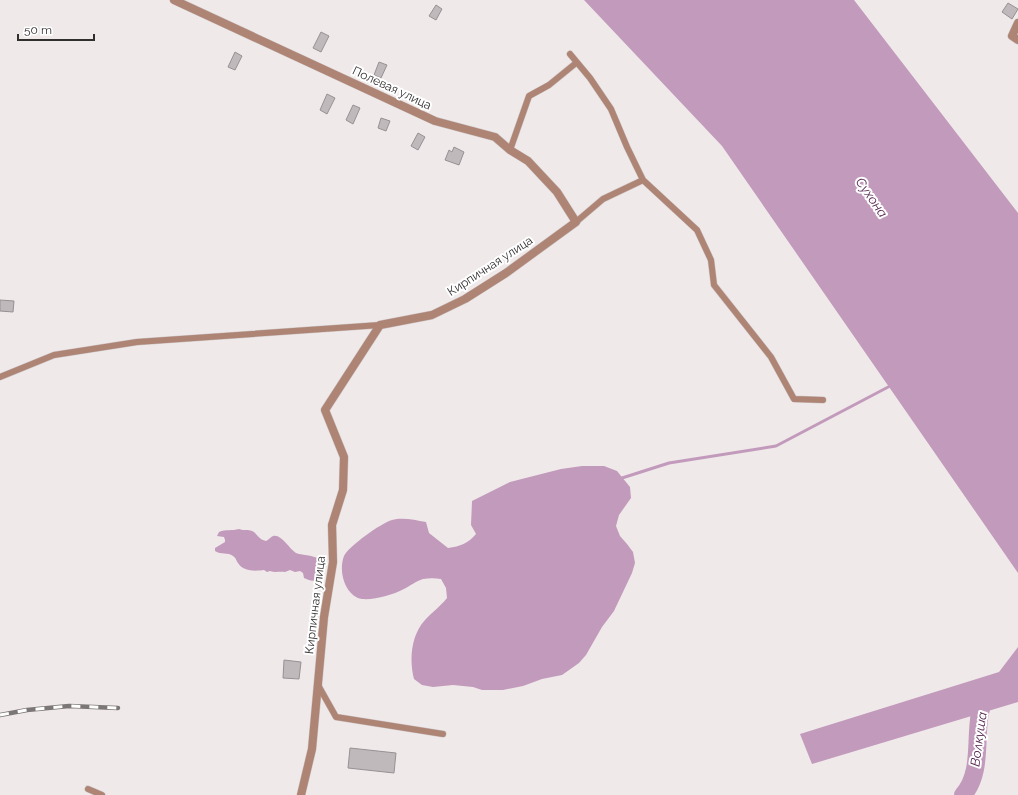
<svg xmlns="http://www.w3.org/2000/svg" width="1018" height="795" font-family="Raleway,sans-serif">
	<rect width="100%" height="100%" fill="#f0e9e9"/>
	<path fill="#c29abc" d="M584 0H854L1018 213V573L722 146Z
		M582 466H604L617 471 630 487 631 498 619 515 616 526 620 536 627 544 633 552 635 563 632 573 614 611 602 627 586 655 579 663 562 675 542 679 523 686 503 690H482L473 687 453 685 433 687 422 685 414 679C409 660 411 635 425 620 432 612 440 607 447 598L446 588 441 579C435 578 429 578 423 579 416 581 410 586 404 589 392 595 376 600 362 599 345 596 338 571 344 556 348 547 381 523 392 520 402 517 415 520 426 522L429 533 448 548C461 546 467 544 476 534L471 525 472 501 510 482 561 469Z
		M239 529C244 531 248 529 252 531 257 533 258 539 266 541 268 540 271 537 273 536 282 534 289 549 296 553 301 555 312 555 320 559V569L318 571 320 575 317 580C312 582 309 580 304 578L303 573 300 571 295 572 290 570 285 572C280 571 275 573 270 571L267 572 264 570C256 571 243 572 238 563 236 560 236 558 233 556 228 552 221 555 215 551V548L225 542V540L224 537 217 536 219 532C226 529 232 531 239 529Z
		M1018 647V702L812 764 800 734 999 672Z"/>
	<g fill="none" stroke-linecap="round" stroke-linejoin="round">
		<path stroke="#c29abc" stroke-width="3" d="M622 478 669 463 776 446 892 385"/>
		<path stroke="#c29abc" stroke-width="18" d="M963 795C988 767 968 718 989 692 993 686 1011 679 1018 676"/>
	</g>
	<path fill="#c0b9bc" stroke="#989194" d="M1008 3 1018 9 1012 19 1002 12Z
		M436 5 442 9 436 20 429 16Z
		M321 32 329 36 321 52 313 48Z
		M235 52 242 56 235 70 228 67Z
		M379 62 387 65 381 78 374 75Z
		M327 94 335 98 327 114 320 110Z
		M353 105 360 108 353 124 346 120Z
		M381 118 390 121 386 131 378 128Z
		M418 133 425 137 418 150 411 146Z
		M454 147 464 152 459 165 445 160 449 150 452 152Z
		M0 300 14 301 13 312 0 311Z
		M284 660 301 662 299 679 283 678Z
		M350 748 396 753 394 773 348 768Z"/>
	<g fill="none" stroke-linecap="round" stroke-linejoin="round">
		<defs>
			<path id="service" d="M570 54 590 78 611 109 627 147 643 180
				M510 150 529 96 549 85 576 63
				M576 222 603 199 643 180 697 230 711 260 714 285 771 357 794 399 823 400
				M0 377 54 355 137 342 380 325
				M318 685 336 717 443 734
				M88 789 102 795"/>
			<path id="minor" d="M174 0 435 121 495 137 510 150 528 161 557 192 576 222 506 273 465 299 432 315 380 325 325 410 344 457 343 490 332 525 333 562 324 617 312 749 301 795
				M1018 23 1012 36 1018 40"/>
		</defs>
		<use href="#service" stroke="#cec7c7" stroke-width="7"/>
		<use href="#minor" stroke="#cec7c7" stroke-width="9"/>
		<use href="#service" stroke="#ae8475" stroke-width="6"/>
		<use href="#minor" stroke="#ae8475" stroke-width="8"/>
		<defs>
			<path id="rail" d="M0 715 27 710 69 706 118 708"/>
		</defs>
		<use href="#rail" stroke="#7c7777" stroke-width="4.5"/>
		<use href="#rail" stroke="#fff" stroke-width="3" stroke-dasharray="9" stroke-linecap="butt"/>
	</g>
	<g text-anchor="middle" stroke-width="4" stroke-linejoin="round" paint-order="stroke">
		<g font-size="12" fill="#312e2e" stroke="#fff">
			<text transform="translate(392 88) rotate(25)" y="4">Полевая улица</text>
			<text transform="translate(490 266) rotate(-33)" y="4">Кирпичная улица</text>
			<text transform="translate(315 605) rotate(-83)" y="4">Кирпичная улица</text>
		</g>
		<g font-size="13" font-style="italic" fill="#552450" stroke="#fff">
			<text transform="translate(872 197) rotate(55)" y="5">Сухона</text>
			<text transform="translate(978 739) rotate(-82)" y="5">Волкуша</text>
		</g>
	</g>
	<path d="M18 34v6h76v-6" fill="none" stroke="#312e2e" stroke-width="2"/>
	<text x="24" y="34" font-size="12" fill="#312e2e" stroke="#ffffff" stroke-width="3" paint-order="stroke">50 m</text>
</svg>
